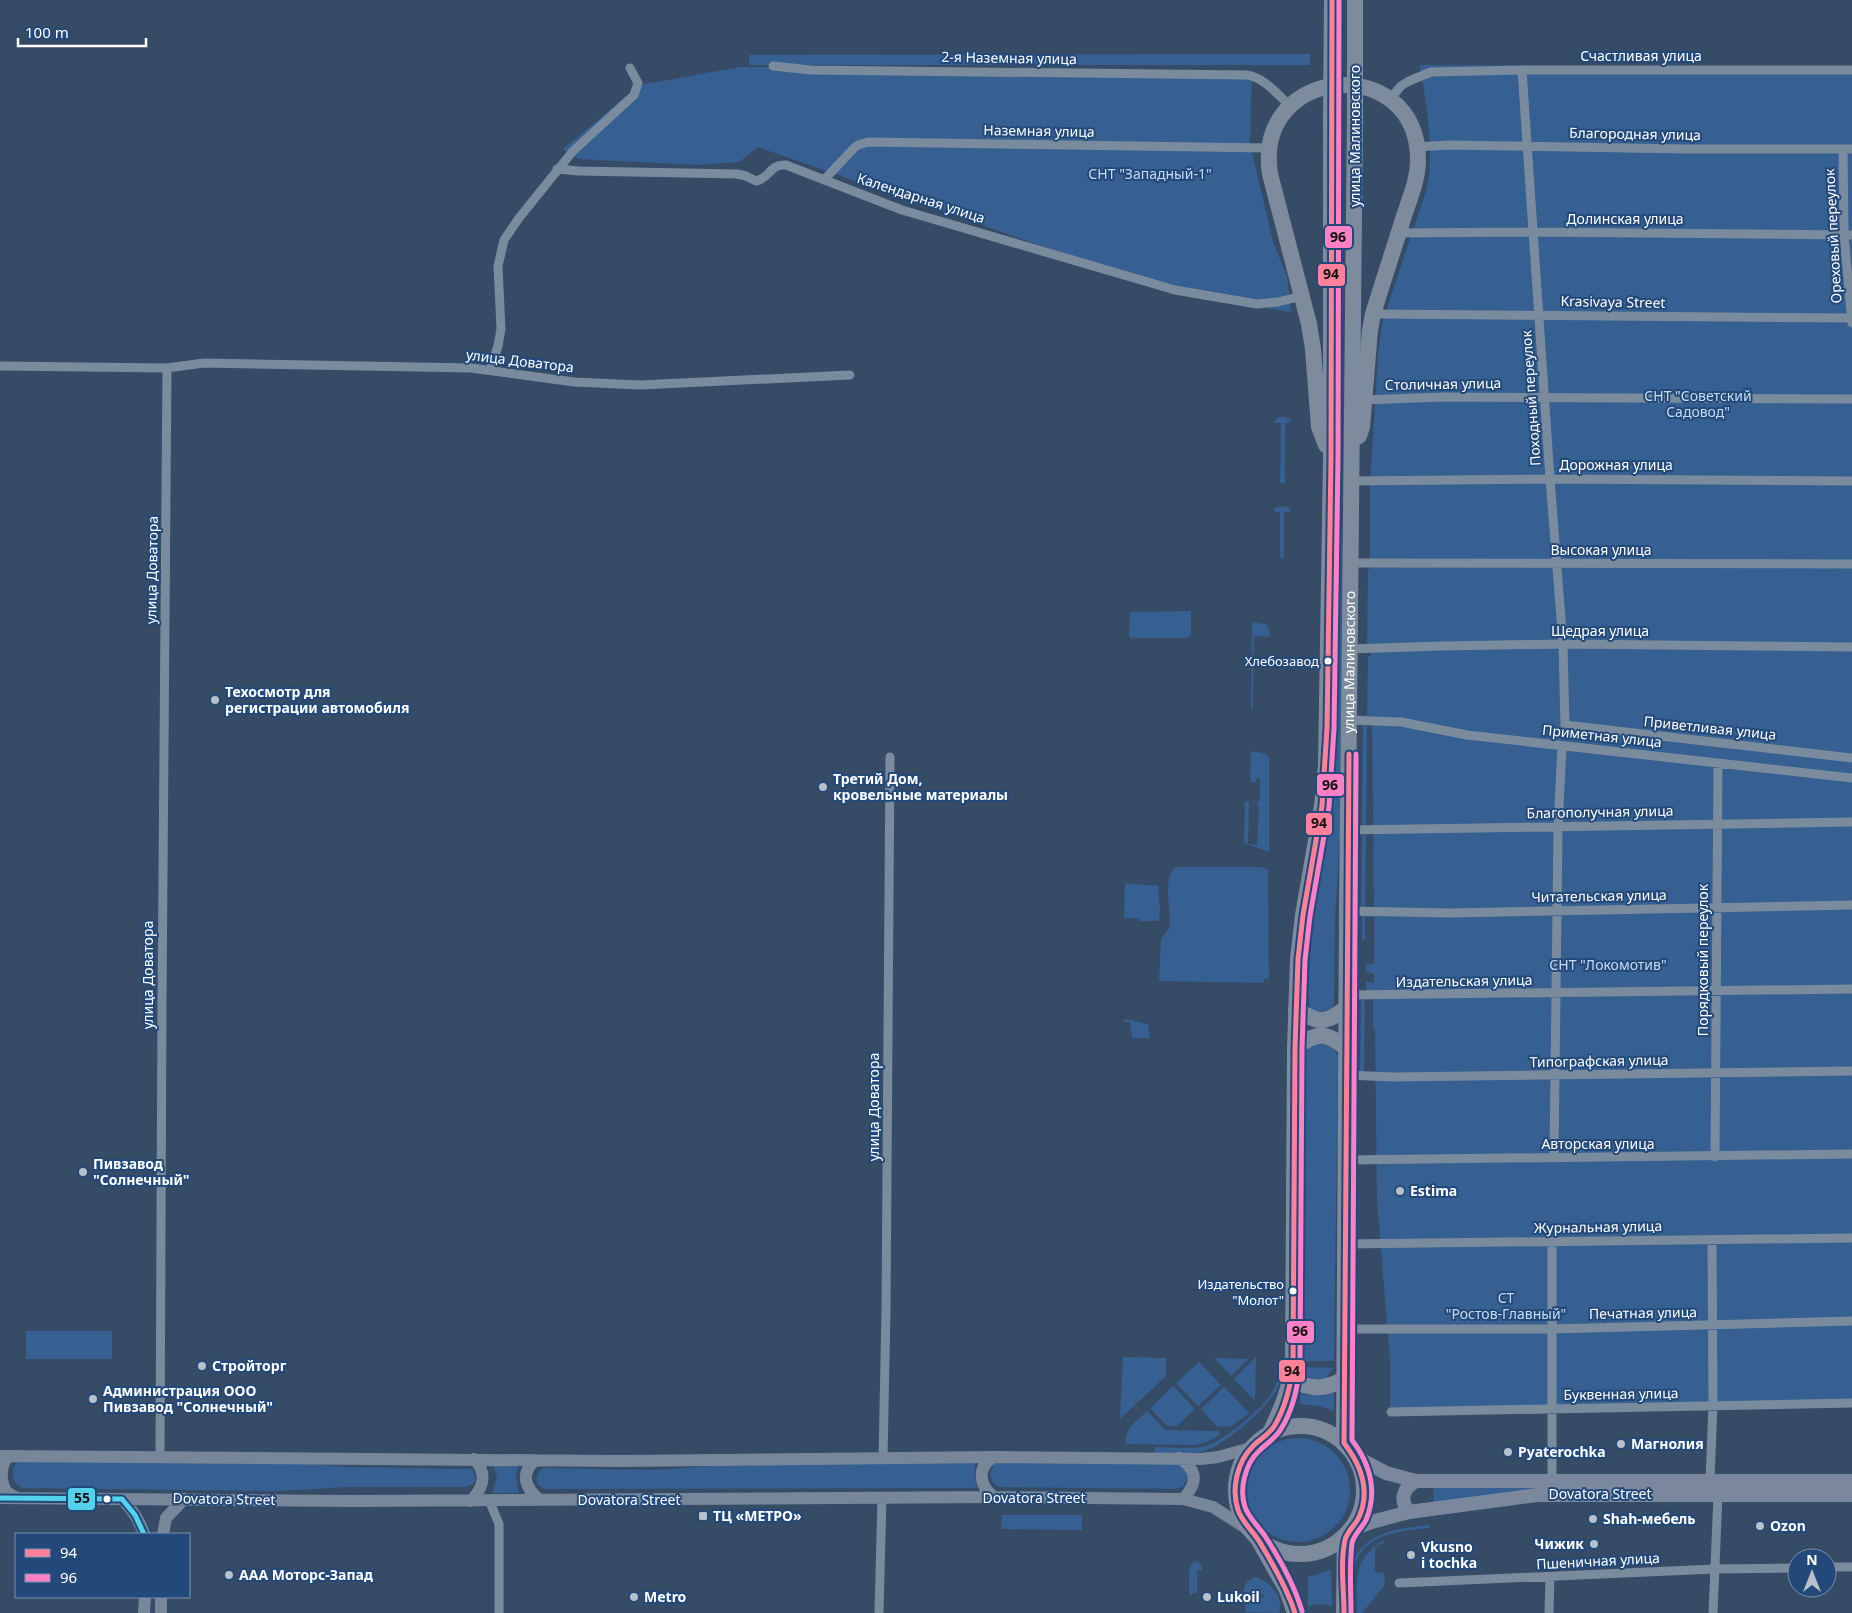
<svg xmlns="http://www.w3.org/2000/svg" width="1852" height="1613" font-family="'Noto Sans',sans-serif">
	<rect width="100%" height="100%" fill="#364b66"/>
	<path fill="#356091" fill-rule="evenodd" d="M1310 54V65H749V55Z
		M1420 65 1852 67V1404L1390 1415V1360L1377 1201 1375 1031 1373 1028V997L1366 993V982L1374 983V974L1366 971V964H1374V917H1365V940H1362V914H1374L1372 716H1367L1368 656H1371V646H1367L1368 569H1370V486L1378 355 1382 323 1427 188C1435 147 1426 106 1420 65Z
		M740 67 1252 71 1250 144 1273 242 1287 276 1291 312 1179 294 758 147 739 162 697 165 579 159 563 149 640 85Z
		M1281 417 1289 418 1292 422 1285 423V483H1280L1281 423H1274L1277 418Z
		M1283 506 1288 507 1291 511 1284 513V558H1280V513L1274 511 1275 508Z
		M1336 532H1342L1340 831 1335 921 1334 1003 1333 1008 1325 1014 1314 1012 1310 1008 1308 992 1312 930 1333 779Z
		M1191 611V634L1187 638H1131L1129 636 1130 612Z
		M1252 622 1265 624C1270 627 1270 631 1269 637L1254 636 1253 708H1251Z
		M1363 725H1367L1366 827H1362Z
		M1251 751 1266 754 1269 758V852L1244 843 1245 802 1260 801V779L1256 778V782H1250ZM1249 802H1257L1259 808 1257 845 1248 844Z
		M1362 835H1366L1365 908H1361Z
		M1175 867H1261L1268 870 1269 979H1264V982L1261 983 1159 981 1161 939 1169 928 1170 922C1170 905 1163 880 1175 867Z
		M1125 883 1158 886 1160 909 1159 921H1139L1140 918H1124Z
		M1361 999H1365L1364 1072H1360Z
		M1124 1019 1148 1024 1150 1038H1132L1130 1022H1124Z
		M1322 1042 1333 1048 1338 1056 1334 1361H1302L1304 1056C1307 1047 1314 1045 1322 1042Z
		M26 1331H112V1359H26Z
		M1123 1357 1166 1358V1376L1120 1419Z
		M1256 1357 1255 1401 1234 1379Z
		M1214 1358 1248 1359 1231 1376Z
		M1282 1359H1284C1282 1369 1282 1380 1277 1389 1268 1408 1226 1444 1205 1451 1189 1456 1171 1453 1155 1454V1447C1171 1447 1190 1450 1206 1446 1224 1440 1263 1409 1272 1392 1278 1382 1280 1371 1282 1359Z
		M1199 1362 1221 1385 1198 1406 1176 1383Z
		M1302 1367 1333 1368 1326 1378C1315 1382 1304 1379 1302 1367Z
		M1173 1386 1195 1409 1177 1426H1167L1150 1408Z
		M1224 1387 1249 1413 1232 1426 1217 1427 1201 1409Z
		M1334 1392V1411L1319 1406 1300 1404 1301 1393C1313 1397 1322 1395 1334 1392Z
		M1147 1411 1165 1430 1219 1431 1221 1434 1207 1442 1196 1445 1126 1444C1124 1428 1137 1421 1147 1411Z
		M1246 1490a52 52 0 1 1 104 0a52 52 0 1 1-104 0Z
		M21 1461 311 1464 349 1467 470 1469 474 1471 476 1480 473 1484 466 1487H348L280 1491 22 1488C12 1483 10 1473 16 1463Z
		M976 1462 974 1475 977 1488 545 1489 538 1485 536 1478 540 1470 544 1468 653 1470 727 1465Z
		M999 1462 1178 1464 1185 1468 1188 1478 1183 1486 1176 1489 999 1487 993 1483 990 1474 994 1464Z
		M493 1464H519L516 1474 519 1493H492L497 1477Z
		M1433 1487H1536V1490L1434 1503Z
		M1002 1515H1082V1530L1001 1529Z
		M1429 1525V1528C1402 1531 1363 1533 1355 1566 1351 1580 1354 1598 1353 1613H1350C1351 1599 1349 1576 1353 1563 1364 1531 1402 1528 1429 1525Z
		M1384 1540 1385 1542 1375 1547V1572L1384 1573 1385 1585 1362 1613H1357C1357 1580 1352 1560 1384 1540Z
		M1194 1561 1201 1564 1202 1570H1197V1593H1192V1595H1189V1569Z
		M1331 1570 1332 1606 1320 1604 1308 1606V1577Z
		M1255 1577C1270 1581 1285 1598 1279 1613L1246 1612 1244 1597H1250V1599L1252 1597H1264V1594L1252 1595 1251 1592 1250 1595H1244C1243 1587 1246 1580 1255 1577Z"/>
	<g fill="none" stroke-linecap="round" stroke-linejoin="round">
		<path stroke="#7a8b9d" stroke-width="9" d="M773 66 811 70 1246 75C1264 77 1277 94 1290 106
			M1522 70 1550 479 1563 644 1565 725 1852 758
			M1390 99 1401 86 1409 81 1431 72 1522 70H1852
			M1417 147 1448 145 1686 149H1852
			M1843 149 1844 235 1852 323
			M557 169 579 171 737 174 746 176 756 181C771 178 769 164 786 165L902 210 1175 290 1257 304 1278 302 1302 296
			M824 180 854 148 858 145 868 142 1269 148
			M1399 233 1533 232 1852 235
			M1373 314 1852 318
			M0 366 167 368 204 363 471 368 574 382 640 385 850 375
			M490 370 498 346 501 329 498 266 504 240 519 218 573 151 634 95 638 83 630 68
			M1364 400 1442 397 1852 399
			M1351 481 1550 479 1852 481
			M1349 563 1852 564
			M1349 649 1442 646 1563 644 1852 647
			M1349 720 1401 722 1467 735 1852 778
			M1348 830 1852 822
			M1347 911 1449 913 1852 905
			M1346 995 1852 989
			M1346 1075 1393 1077 1852 1071
			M1715 1157 1718 763
			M1554 1158 1558 827 1562 746
			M1345 1160 1852 1154
			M1552 1242V1480
			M1345 1244 1852 1238
			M1345 1329H1551L1852 1321
			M1391 1412 1852 1403
			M160 1457 162 999 167 368
			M883 1458 886 1311 890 757
			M1710 1480 1713 1405 1712 1240
			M489 1500 499 1524V1613
			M1827 1567H1852
			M1399 1583 1714 1569 1797 1568
			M879 1613 882 1497
			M1549 1613 1550 1577
			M1713 1613 1718 1495"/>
		<path stroke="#778699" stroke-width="12" d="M0 1456 618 1461 994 1457 1201 1459 1218 1457 1251 1448
			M9 1456C0 1464 0 1481 6 1491 9 1494 14 1496 17 1498
			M1179 1458C1198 1470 1198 1483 1183 1499
			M535 1460C520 1474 525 1487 539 1500
			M994 1497C979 1486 976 1467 994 1457
			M0 1498 356 1501 994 1497 1183 1499 1213 1507 1249 1530
			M122 1499C132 1510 139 1519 144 1534
			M471 1501C484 1487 488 1474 474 1459
			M163 1534 166 1518 184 1499
			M144 1613 145 1597
			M161 1613V1597"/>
		<path stroke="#7a879c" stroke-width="14" d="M1356 1457 1386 1473 1416 1481H1852
			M1409 1512C1399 1500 1403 1488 1416 1481
			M1352 1529 1375 1521 1409 1512 1537 1495H1852"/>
		<g stroke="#7d8b9d" stroke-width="16">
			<path d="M1326 445 1319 427 1313 349 1309 324 1270 174C1253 64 1418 52 1418 160 1418 179 1410 198 1404 216 1394 248 1383 281 1373 314L1370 330 1362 427 1359 436"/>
			<path d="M1296 1009C1318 1023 1325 1025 1346 1008"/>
			<path d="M1295 1048C1317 1032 1325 1031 1346 1048"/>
			<path d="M1291 1380C1313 1390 1323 1390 1345 1379"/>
			<circle cx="1300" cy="1490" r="64"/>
			<path d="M1270 1433C1281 1410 1290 1389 1293 1363L1295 1048 1298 959 1303 915 1322 806 1326 765 1331 458V114"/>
			<path id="s1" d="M1344 1443 1347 911 1355 114"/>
			<path d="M1258 1539 1287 1590 1295 1613"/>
			<path d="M1344 1613 1345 1537"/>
		</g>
		<path stroke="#7d8b9d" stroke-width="16" d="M1331 114 1332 0
			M1355 114V0"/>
		<defs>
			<path id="bus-1" d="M1295 1613C1287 1588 1273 1564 1259 1541 1253 1531 1242 1522 1238 1510 1231 1489 1237 1462 1253 1446 1261 1438 1269 1435 1275 1425 1286 1406 1291 1384 1293 1363L1295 1048 1298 959 1303 915 1322 806 1327 728 1331 458 1332 0
				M1344 1613C1344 1589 1340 1564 1345 1540 1347 1531 1355 1526 1359 1517 1371 1490 1361 1465 1344 1443L1349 754"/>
			<path id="bus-2" d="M1302 1611C1294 1584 1280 1559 1265 1536 1258 1526 1249 1518 1245 1507 1239 1489 1245 1464 1259 1451 1267 1443 1275 1439 1281 1429 1293 1410 1298 1386 1300 1364L1302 1048 1305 960 1310 916 1329 807 1334 728 1338 458 1339 0
				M1351 1613C1351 1590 1349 1566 1352 1543 1354 1534 1362 1528 1366 1520 1378 1491 1370 1464 1352 1440L1356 754"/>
			<path id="bus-3" d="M0 1498 122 1499 135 1515 144 1534"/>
		</defs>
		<use href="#bus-1" stroke="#22497a" stroke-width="9"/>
		<use href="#bus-2" stroke="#22497a" stroke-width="9"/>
		<use href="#bus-3" stroke="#22497a" stroke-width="9"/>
		<use href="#bus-1" stroke="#ff8098" stroke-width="5"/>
		<use href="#bus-2" stroke="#ff80c5" stroke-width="5"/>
		<use href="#bus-3" stroke="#53d2ee" stroke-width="5"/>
	</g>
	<g fill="#fff" stroke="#22497a" stroke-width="2">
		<circle cx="1328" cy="661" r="4.5"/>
		<circle cx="1293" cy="1291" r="4.5"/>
		<circle cx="107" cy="1499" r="4.5"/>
	</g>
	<g fill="#b9c0c9" stroke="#22497a" stroke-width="2">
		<circle cx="215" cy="700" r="5"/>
		<circle cx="823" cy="787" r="5"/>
		<circle cx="83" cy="1172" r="5"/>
		<circle cx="1400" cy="1191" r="5"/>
		<circle cx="202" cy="1366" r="5"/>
		<circle cx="93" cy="1399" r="5"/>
		<circle cx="1621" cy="1444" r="5"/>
		<circle cx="1508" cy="1452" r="5"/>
		<rect x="698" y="1511" width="10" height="10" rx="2.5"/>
		<circle cx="1593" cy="1519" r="5"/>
		<circle cx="1760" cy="1526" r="5"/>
		<circle cx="1594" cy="1544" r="5"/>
		<circle cx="1411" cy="1555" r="5"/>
		<circle cx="229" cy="1575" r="5"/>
		<circle cx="634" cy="1597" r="5"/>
		<circle cx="1207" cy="1597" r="5"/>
	</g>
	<g text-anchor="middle" stroke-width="4" stroke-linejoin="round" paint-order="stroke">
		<g font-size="13" fill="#fff" stroke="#22497a" text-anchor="end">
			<text x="1319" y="666">Хлебозавод</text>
			<text x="1284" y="1289">Издательство<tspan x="1284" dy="16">"Молот"</tspan></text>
		</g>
		<g font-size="14" fill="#fff" stroke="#22497a">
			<text x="1641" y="61">Счастливая улица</text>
			<text transform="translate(1009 58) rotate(1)" y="5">2-я Наземная улица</text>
			<text transform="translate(1039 131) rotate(1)" y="5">Наземная улица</text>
			<text transform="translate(1635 134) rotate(1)" y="5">Благородная улица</text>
			<text transform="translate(1355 136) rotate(-90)" y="5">улица Малиновского</text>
			<text transform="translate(921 198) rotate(18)" y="5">Календарная улица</text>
			<text x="1625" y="224">Долинская улица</text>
			<text transform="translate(1833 236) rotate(-93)" y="5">Ореховый переулок</text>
			<text transform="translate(1613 302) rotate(1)" y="5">Krasivaya Street</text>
			<text transform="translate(520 361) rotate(7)" y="5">улица Доватора</text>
			<text transform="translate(1443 384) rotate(-1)" y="5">Столичная улица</text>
			<text transform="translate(1531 398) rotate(-94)" y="5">Походный переулок</text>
			<text x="1616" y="470">Дорожная улица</text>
			<text x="1601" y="555">Высокая улица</text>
			<text transform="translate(152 570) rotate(-89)" y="5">улица Доватора</text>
			<text x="1600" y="636">Щедрая улица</text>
			<text dy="5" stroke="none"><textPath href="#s1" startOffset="781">улица Малиновского</textPath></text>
			<text transform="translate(1710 728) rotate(6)" y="5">Приветливая улица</text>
			<text transform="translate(1602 736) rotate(6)" y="5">Приметная улица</text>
			<text transform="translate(1600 812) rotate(-1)" y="5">Благополучная улица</text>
			<text transform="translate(1599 896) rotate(-1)" y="5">Читательская улица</text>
			<text transform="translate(1703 960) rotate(-90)" y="5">Порядковый переулок</text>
			<text transform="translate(148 975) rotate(-90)" y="5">улица Доватора</text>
			<text transform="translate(1464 981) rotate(-1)" y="5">Издательская улица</text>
			<text transform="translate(1599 1061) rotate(-1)" y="5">Типографская улица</text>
			<text transform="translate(874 1107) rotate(-90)" y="5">улица Доватора</text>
			<text x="1598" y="1149">Авторская улица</text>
			<text transform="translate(1598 1227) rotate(-1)" y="5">Журнальная улица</text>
			<text transform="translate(1643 1313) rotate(-1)" y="5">Печатная улица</text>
			<text transform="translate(1621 1394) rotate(-1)" y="5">Буквенная улица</text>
			<text x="1600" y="1499">Dovatora Street</text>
			<text x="1034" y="1503">Dovatora Street</text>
			<text transform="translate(224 1499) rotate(1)" y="5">Dovatora Street</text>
			<text x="629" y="1505">Dovatora Street</text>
			<text transform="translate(1598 1561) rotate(-3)" y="5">Пшеничная улица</text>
		</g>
		<g font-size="14" fill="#c7dcf4" stroke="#22497a">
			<text x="1150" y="179">СНТ "Западный-1"</text>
			<text x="1698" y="401">СНТ "Советский<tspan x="1698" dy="16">Садовод"</tspan></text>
			<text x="1608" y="970">СНТ "Локомотив"</text>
			<text x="1506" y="1303">СТ<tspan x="1506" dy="16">"Ростов-Главный"</tspan></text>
		</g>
		<g font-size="14" font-weight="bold" fill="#fff" stroke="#22497a" text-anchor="start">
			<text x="225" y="697">Техосмотр для<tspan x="225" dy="16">регистрации автомобиля</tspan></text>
			<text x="833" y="784">Третий Дом,<tspan x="833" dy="16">кровельные материалы</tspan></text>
			<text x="93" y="1169">Пивзавод<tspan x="93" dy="16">"Солнечный"</tspan></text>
			<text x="1410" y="1196">Estima</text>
			<text x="212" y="1371">Стройторг</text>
			<text x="103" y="1396">Администрация ООО<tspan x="103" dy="16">Пивзавод "Солнечный"</tspan></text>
			<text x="1631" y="1449">Магнолия</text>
			<text x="1518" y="1457">Pyaterochka</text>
			<text x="713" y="1521">ТЦ «МЕТРО»</text>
			<text x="1603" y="1524">Shah-мебель</text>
			<text x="1770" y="1531">Ozon</text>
			<text x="1584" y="1549" text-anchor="end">Чижик</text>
			<text x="1421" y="1552">Vkusno<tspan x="1421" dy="16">i tochka</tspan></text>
			<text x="239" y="1580">ААА Моторс-Запад</text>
			<text x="644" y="1602">Metro</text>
			<text x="1217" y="1602">Lukoil</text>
		</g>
	</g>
	<g stroke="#22497a" stroke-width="2">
		<rect x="1324" y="225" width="29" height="24" rx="5" fill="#ff80c5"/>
		<rect x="1317" y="263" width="29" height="24" rx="5" fill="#ff8098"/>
		<rect x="1316" y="773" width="29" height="24" rx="5" fill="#ff80c5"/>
		<rect x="1305" y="812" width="28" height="24" rx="5" fill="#ff8098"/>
		<rect x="1286" y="1320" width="29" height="24" rx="5" fill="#ff80c5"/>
		<rect x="1278" y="1359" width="28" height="24" rx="5" fill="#ff8098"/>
		<rect x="67" y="1487" width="29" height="24" rx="5" fill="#53d2ee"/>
	</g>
	<g font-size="14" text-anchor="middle" font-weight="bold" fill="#111">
		<text x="1338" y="242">96</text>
		<text x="1331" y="279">94</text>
		<text x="1330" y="790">96</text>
		<text x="1319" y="828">94</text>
		<text x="1300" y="1336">96</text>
		<text x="1292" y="1376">94</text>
		<text x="82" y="1503">55</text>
	</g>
	<rect x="15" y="1533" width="175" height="65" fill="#22497a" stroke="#7a92af"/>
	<rect x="25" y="1549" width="25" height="8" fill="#ff8098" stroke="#7a92af"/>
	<text x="60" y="1558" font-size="15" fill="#ffffff">94</text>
	<rect x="25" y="1574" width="25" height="8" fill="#ff80c5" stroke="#7a92af"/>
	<text x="60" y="1583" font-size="15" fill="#ffffff">96</text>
	<g transform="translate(1812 1573)"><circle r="24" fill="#22497a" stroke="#7a92af"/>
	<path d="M0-4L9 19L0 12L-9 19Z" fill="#b9c0c9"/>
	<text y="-8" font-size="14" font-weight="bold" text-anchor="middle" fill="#ffffff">N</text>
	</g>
	<path d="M18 38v8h128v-8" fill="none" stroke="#ffffff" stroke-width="2.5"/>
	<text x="25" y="38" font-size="15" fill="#ffffff" stroke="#22497a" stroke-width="4" paint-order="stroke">100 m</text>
</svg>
